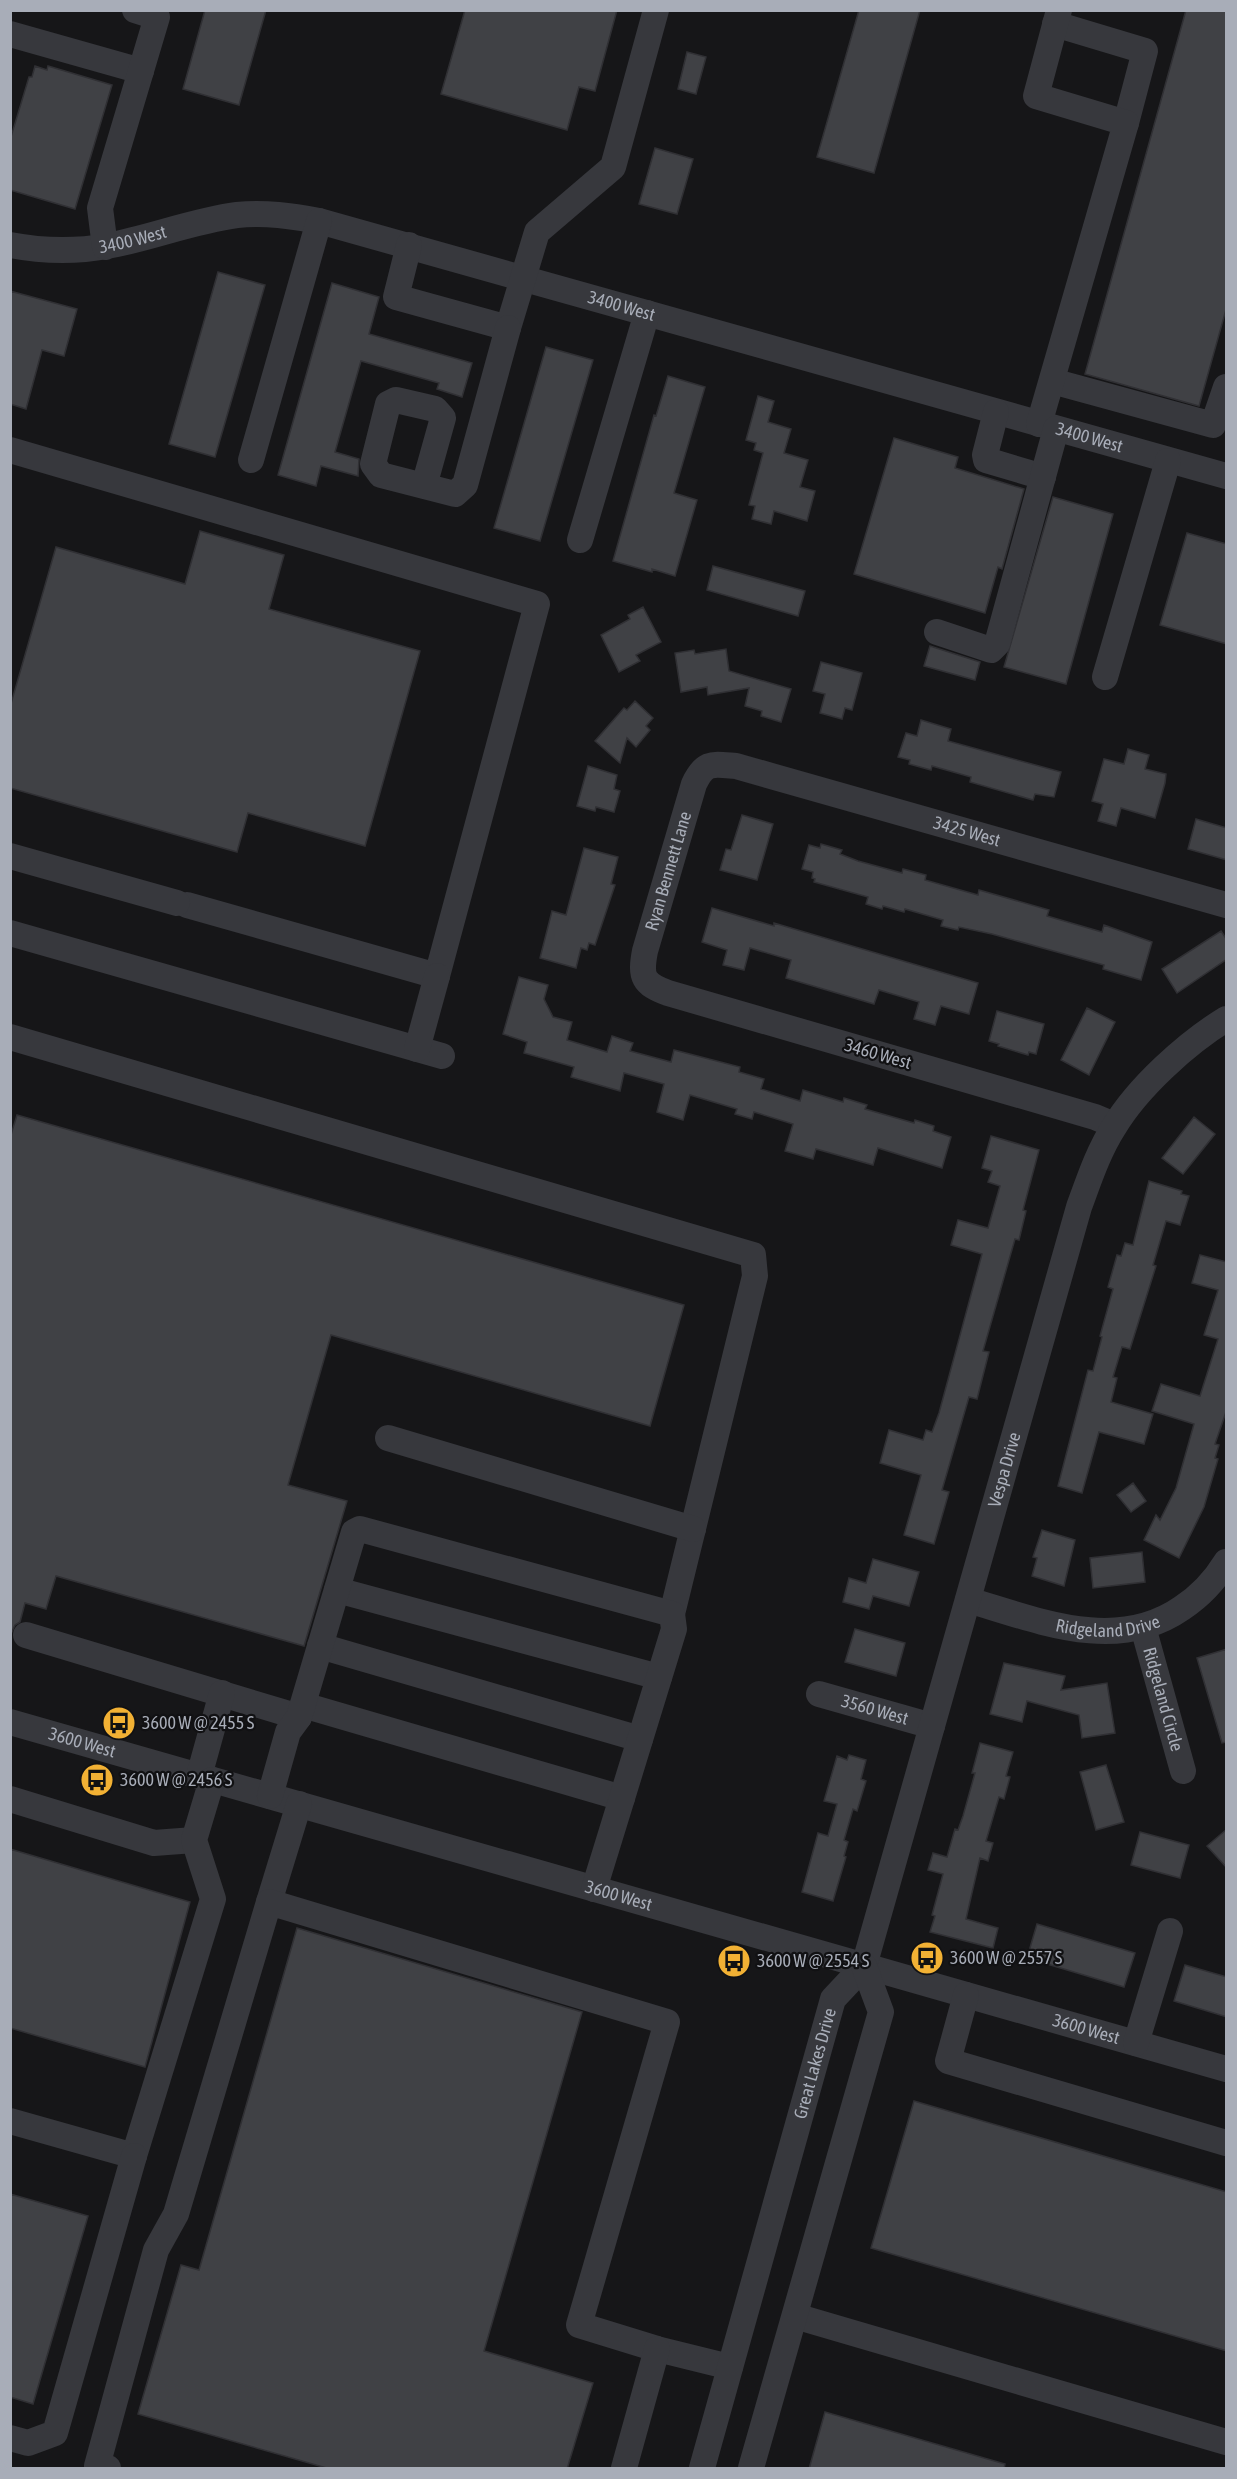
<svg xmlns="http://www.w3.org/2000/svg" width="1237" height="2479" font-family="'Asap Condensed',sans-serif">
	<rect width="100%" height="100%" fill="#161618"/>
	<path fill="#404145" stroke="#303034" stroke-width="1.5" d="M205 10H266L239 105 183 89Z
		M465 10H617L595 91 579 87 567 130 441 94Z
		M859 10H920L874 173 817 157Z
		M1186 10H1227V306L1199 406 1085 374Z
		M687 52 706 57 696 94 678 89Z
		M35 66 47 70 48 66 112 85 75 209 10 190V140L29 77H32Z
		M655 148 693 159 677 214 639 204Z
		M218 272 265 285 215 457 169 444Z
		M332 283 379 297 369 334 472 363 462 397 437 389 439 383 361 361 335 452 359 459 358 476 321 466 316 486 278 475Z
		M10 291 77 309 64 356 42 350 26 409 10 404Z
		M546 347 593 360 540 541 494 528Z
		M668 376 705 387 674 493 697 500 675 576 652 569V572L613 561 654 415 656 416Z
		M758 396 774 401 768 422 791 429 784 453 808 460 800 487 815 491 807 521 774 511 771 524 752 519 755 506 749 505 763 453 754 450 756 443 746 440Z
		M894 438 958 457 955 468 1024 489 1002 569 998 567 985 613 854 574Z
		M1053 497 1113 514 1066 684 1004 667Z
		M200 531 284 555 269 609 420 651 365 846 248 813 237 852 10 788V707L56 547 185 584Z
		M1187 533 1227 544V644L1160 625Z
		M713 566 805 591 798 616 707 590Z
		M643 607 661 642 636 655 640 661 619 672 601 635 630 619 628 615Z
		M930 646 980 662 975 680 924 666Z
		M726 649 729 671 791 689 781 722 761 716 762 711 745 706 749 688 708 695 707 687 681 692 675 653 694 650 695 654Z
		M821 662 862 673 852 710 845 708 842 719 820 713 825 694 813 691Z
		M635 701 653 718 646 726 650 730 636 747 627 738 620 763 595 741 624 708 627 710Z
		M921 720 951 729 948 741 1061 772 1054 797 1035 794 1033 800 970 782 971 777 932 766 931 770 909 764 910 760 898 757 906 733 917 736Z
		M1128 749 1149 755 1145 769 1166 774 1165 783 1155 818 1121 808 1116 826 1098 821 1103 804 1092 801 1104 759 1124 764Z
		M588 766 617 775 614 789 620 791 614 812 596 807 595 811 577 806Z
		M742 815 773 824 757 880 720 870 726 849 731 850Z
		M1196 819 1227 828V860L1188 849Z
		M821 844 842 850 840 854 858 861 902 873 903 869 926 875 925 880 978 895 979 890 1049 910 1047 916 1102 932 1104 925 1152 942 1141 980 1103 969 1104 965 992 934 959 927 958 930 941 926 943 920 905 909 904 912 883 906 882 909 866 904 868 897 814 882 815 879 812 878 813 872 802 869 809 845 820 848Z
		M584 848 618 857 611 884 615 885 595 945 589 943 587 950 581 948 576 968 540 958 552 911 566 915Z
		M712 908 774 926V923L978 983 969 1014 941 1006 935 1025 914 1019 919 1002 879 990 874 1004 786 978 791 960 750 948 744 970 723 965 727 950 702 942Z
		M1221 931 1227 940V959L1177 993 1162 969Z
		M519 977 548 985 544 999 553 1017 572 1022 567 1040 607 1052 612 1036 633 1043 630 1051 671 1062 674 1050 740 1067 739 1072 764 1079 761 1089 800 1101 803 1090 843 1102 844 1098 867 1105 865 1109 914 1123 915 1120 934 1126 933 1131 951 1137 942 1168 878 1148 873 1165 816 1149 813 1159 785 1151 793 1124 754 1112 752 1119 735 1114 737 1109 690 1095 683 1120 657 1112 664 1084 624 1073 620 1091 571 1077 574 1067 524 1053 527 1042 503 1034Z
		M1087 1008 1115 1022 1089 1075 1061 1060Z
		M997 1011 1044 1024 1036 1054 1029 1052 1028 1055 998 1046 999 1044 989 1041Z
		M17 1115 684 1305 650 1426 331 1335 288 1485 347 1501 304 1646 56 1576 46 1609 25 1603 20 1622 15 1625 10 1636V1138Z
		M1194 1117 1215 1134 1183 1174 1162 1158Z
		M991 1136 1039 1150 1023 1210 1026 1211 1019 1240 1015 1239 983 1351 989 1352 977 1399 969 1397 942 1490 949 1492 934 1544 904 1535 921 1475 880 1463 889 1430 923 1440 926 1430 932 1432 939 1413 982 1254 951 1245 958 1220 988 1228 1000 1186 988 1182 992 1171 982 1168Z
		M1149 1181 1182 1191 1181 1194 1189 1196 1180 1225 1166 1221 1153 1265 1156 1266 1130 1349 1122 1347 1113 1377 1117 1378 1111 1402 1153 1414 1144 1444 1099 1432 1082 1493 1058 1486 1088 1370 1093 1371 1102 1337 1100 1336 1113 1289 1108 1287 1117 1255 1121 1256 1125 1243 1133 1245Z
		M1200 1255 1227 1262V1409L1215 1444 1219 1445 1215 1458 1218 1459 1204 1507 1179 1558 1144 1540 1156 1515 1160 1520 1176 1488 1194 1424 1152 1411 1161 1384 1200 1396 1218 1339 1204 1335 1218 1290 1192 1283Z
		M1133 1483 1146 1501 1131 1512 1117 1495Z
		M1042 1530 1075 1540 1064 1586 1032 1576 1037 1558 1033 1557Z
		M1142 1552 1145 1582 1093 1588 1090 1558Z
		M873 1559 919 1572 909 1606 873 1596 869 1609 843 1602 849 1578 866 1583Z
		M855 1629 905 1643 896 1676 845 1662Z
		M1227 1649V1742L1222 1743 1197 1658Z
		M1004 1663 1065 1676 1061 1690 1107 1683 1115 1733 1082 1738 1079 1715 1027 1701 1022 1722 990 1714Z
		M980 1743 1013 1752 1006 1776 1010 1777 1004 1799 999 1797 986 1841 993 1843 988 1861 980 1858 966 1919 998 1928 993 1948 930 1932 935 1916 932 1915 943 1874 928 1870 933 1853 947 1857 955 1829 958 1830 963 1816 975 1773H972Z
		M849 1755 866 1760 861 1779 866 1781 857 1811 853 1809 844 1840 848 1842 844 1856 846 1857 833 1901 802 1892 818 1833 828 1836 837 1804 824 1801 837 1756 847 1760Z
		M1106 1765 1124 1822 1096 1830 1080 1772Z
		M1227 1829V1868L1207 1846Z
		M1140 1832 1189 1845 1180 1878 1131 1865Z
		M10 1849 190 1902 145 2067 10 2028Z
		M1037 1924 1135 1953 1124 1987 1027 1958Z
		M297 1928 582 2012 484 2351 593 2383 567 2469H330L138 2414 181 2265 199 2270Z
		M1185 1965 1227 1977V2017L1174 2001Z
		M914 2101 1227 2192V2351L871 2248Z
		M10 2194 88 2216 33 2404 10 2397Z
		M825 2412 1005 2464 1004 2469H809Z"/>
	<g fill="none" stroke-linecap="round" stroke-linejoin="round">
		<g stroke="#37383d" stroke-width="26">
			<path d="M1055 24 1145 51 1126 123"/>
			<path d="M10 34 141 71"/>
			<path id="s1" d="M10 245C42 251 75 252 107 246 151 238 192 221 237 215 265 212 292 216 319 221L1226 476"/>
			<path d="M409 245 396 297 508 328 537 232 613 167 656 10"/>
			<path d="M105 247 100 208 157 17 135 10"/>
			<path d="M1052 381 1213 425 1226 387"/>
			<path d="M996 412 985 455 986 460 1043 477"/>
			<path d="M1039 424 1126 123 1036 96 1059 10"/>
			<path d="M10 450 537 604 437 976 187 905"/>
			<path d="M251 460 319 221"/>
			<path d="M424 486 443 418 435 409 396 400 388 404 373 464 381 475 455 494 465 485 508 328"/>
			<path d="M580 540 647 313"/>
			<path d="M937 632 991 650 997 644 1056 429"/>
			<path d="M1105 677 1168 461"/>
			<path d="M10 856 177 903"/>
			<path d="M10 933 442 1056"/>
			<path d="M10 1037 753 1255 755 1276 672 1614"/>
			<path d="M417 1049 437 976"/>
			<path id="s2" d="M1114 1125 1095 1117 668 993C643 984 640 977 645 951L694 784C705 761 712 764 736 766L1226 905"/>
			<path d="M388 1438 693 1529"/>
			<path d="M337 1590 659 1677"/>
			<path id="s3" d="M968 1600C1037 1620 1116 1654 1182 1608 1200 1596 1215 1580 1226 1562"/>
			<path id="s4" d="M1143 1627 1183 1771"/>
			<path d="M26 1635 299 1717"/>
			<path d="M320 1646 640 1739"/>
			<path id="s5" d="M819 1694 932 1726"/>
			<path d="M303 1705 622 1798"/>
			<path id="s6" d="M10 1722 1226 2069"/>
			<path d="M199 1776 222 1693"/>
			<path d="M270 1796 288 1732 299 1717 354 1532 360 1529 672 1614 674 1629 594 1889"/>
			<path d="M10 1799 154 1843 194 1840"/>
			<path d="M269 1902 299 1804"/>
			<path d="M966 1995 948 2061 1226 2143"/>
			<path d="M1136 2043 1170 1931"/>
			<path d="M10 2121 134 2156 213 1899 194 1840 212 1780"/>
			<path d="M795 2316 1226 2442"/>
			<path d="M10 2438 28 2443 55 2433 134 2156"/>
			<path d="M108 2468 97 2466 156 2250 176 2214 269 1902 667 2022 579 2325 657 2349 730 2367"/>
			<path d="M624 2468 657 2349"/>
			<path id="s7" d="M702 2468 833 1999 864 1966 1079 1207C1089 1180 1098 1152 1114 1127 1138 1087 1187 1043 1226 1019"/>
			<path d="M751 2468 881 2012 864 1966"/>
		</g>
	</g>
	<defs>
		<symbol id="bus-disc" viewBox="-11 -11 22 22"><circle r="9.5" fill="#f2b134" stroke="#111113"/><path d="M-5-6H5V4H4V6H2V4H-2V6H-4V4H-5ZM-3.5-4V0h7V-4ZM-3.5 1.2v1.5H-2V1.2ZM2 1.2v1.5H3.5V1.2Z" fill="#111"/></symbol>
	</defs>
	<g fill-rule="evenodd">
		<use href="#bus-disc" x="100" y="1704" width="38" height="38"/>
		<use href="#bus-disc" x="78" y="1761" width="38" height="38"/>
		<use href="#bus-disc" x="908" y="1939" width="38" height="38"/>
		<use href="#bus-disc" x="715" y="1942" width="38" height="38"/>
	</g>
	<g text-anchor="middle" stroke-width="4.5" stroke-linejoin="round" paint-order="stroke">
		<g font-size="18" fill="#a8adb8" stroke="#111113">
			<text dy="6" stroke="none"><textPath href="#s1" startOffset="124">3400 West</textPath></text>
			<text dy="6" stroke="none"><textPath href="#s1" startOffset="628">3400 West</textPath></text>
			<text dy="6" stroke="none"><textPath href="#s1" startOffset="1114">3400 West</textPath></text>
			<text dy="6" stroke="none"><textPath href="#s2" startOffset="986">3425 West</textPath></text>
			<text dy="6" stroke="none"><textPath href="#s2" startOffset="604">Ryan Bennett Lane</textPath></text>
			<text transform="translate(878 1054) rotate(16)" y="6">3460 West</text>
			<text dy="6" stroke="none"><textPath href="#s7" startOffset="1048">Vespa Drive</textPath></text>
			<text dy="6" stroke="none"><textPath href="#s3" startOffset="144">Ridgeland Drive</textPath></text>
			<text dy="6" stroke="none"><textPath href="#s4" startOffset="75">Ridgeland Circle</textPath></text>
			<text dy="6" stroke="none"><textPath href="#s5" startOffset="58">3560 West</textPath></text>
			<text dy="6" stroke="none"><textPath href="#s6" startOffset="75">3600 West</textPath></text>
			<text dy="6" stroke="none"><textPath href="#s6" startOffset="633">3600 West</textPath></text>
			<text dy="6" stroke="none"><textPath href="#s6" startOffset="1119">3600 West</textPath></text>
			<text dy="6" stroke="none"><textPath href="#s7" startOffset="420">Great Lakes Drive</textPath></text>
		</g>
		<g font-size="18" fill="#a8adb8" stroke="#111113" text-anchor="start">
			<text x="142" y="1729">3600 W @ 2455 S</text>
			<text x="120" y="1786">3600 W @ 2456 S</text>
			<text x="950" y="1964">3600 W @ 2557 S</text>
			<text x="757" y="1967">3600 W @ 2554 S</text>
		</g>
	</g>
	<rect width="1237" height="2479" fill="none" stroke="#a8adb8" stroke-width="24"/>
</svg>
